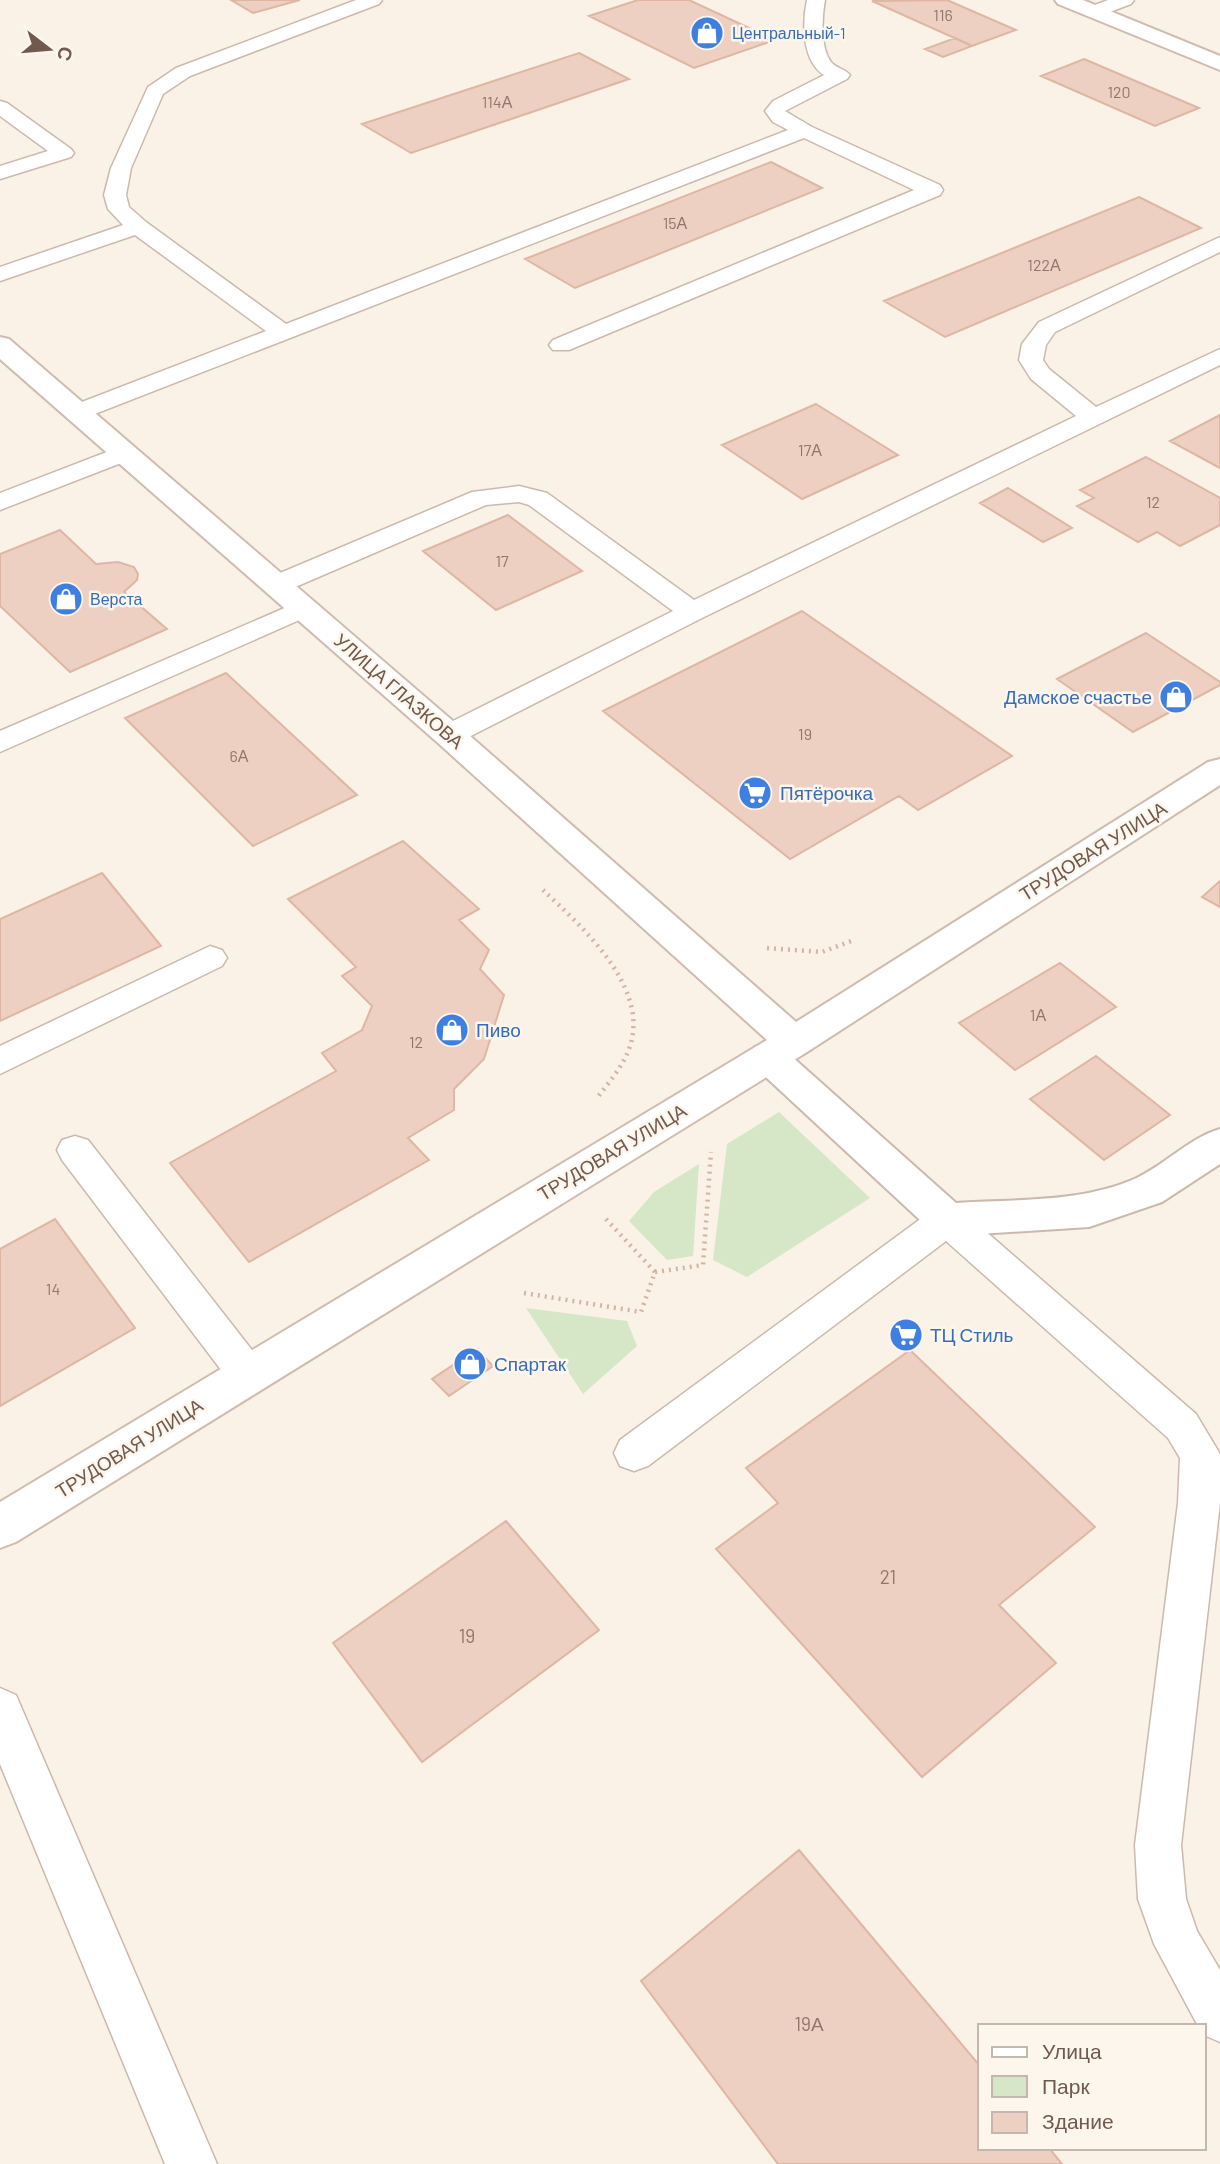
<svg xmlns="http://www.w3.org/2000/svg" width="1220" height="2164" font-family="Barlow,sans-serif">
	<rect width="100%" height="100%" fill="#faf2e7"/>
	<path fill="#d5e7c7" d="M779 1112 870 1198 747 1277 713 1260 727 1144Z
		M699 1164 693 1256 667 1260 629 1221 654 1192Z
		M526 1308 627 1321 637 1346 583 1394Z"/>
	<path fill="#edd0c1" stroke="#deb6a3" stroke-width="2" d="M231 0H300L253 13Z
		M638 0H689L775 40 694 68 589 16Z
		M947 0 1016 30 972 46 872 1Z
		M955 38 972 46 943 57 925 49Z
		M579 53 629 79 411 153 362 124Z
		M1084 59 1199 108 1155 126 1041 76Z
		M771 162 822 188 575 288 525 259Z
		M1139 197 1201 228 945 337 884 301Z
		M816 404 898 455 802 499 722 445Z
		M1220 415V468L1170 441Z
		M1146 457 1220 498V525L1180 546 1157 532 1138 542 1077 506 1094 498 1080 490Z
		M1008 488 1072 528 1043 542 980 503Z
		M508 515 582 571 496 610 423 551Z
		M60 530 96 564 118 562 134 567 138 574 137 580 124 592 167 629 70 672 0 606V554Z
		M802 611 1012 756 918 810 899 796 790 859 603 711Z
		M1146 633 1220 682V685L1133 732 1057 679Z
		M226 673 357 795 253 846 125 718Z
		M403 841 479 909 459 920 489 950 480 969 504 995 484 1059 454 1089V1110L408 1138 429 1160 249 1262 170 1163 336 1071 322 1053 362 1030 372 1006 342 976 356 967 288 899Z
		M102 873 161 946 0 1021V919Z
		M1220 881V907L1202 897Z
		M1060 963 1116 1007 1015 1070 959 1023Z
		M1096 1056 1170 1115 1104 1160 1030 1099Z
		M55 1219 135 1328 0 1406V1249Z
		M477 1349 493 1366 449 1396 432 1379Z
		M910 1350 1095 1527 999 1605 1056 1663 922 1777 716 1549 778 1503 746 1468Z
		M506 1521 599 1630 422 1762 333 1643Z
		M799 1850 980 2066V2148H1049L1062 2164H778L641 1981Z"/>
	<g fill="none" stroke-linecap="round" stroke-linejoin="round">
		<defs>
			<path id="lane" d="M356 0H382L379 4 190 76 163 94 131 168 126 195 129 207 146 222 286 324 788 130 773 122 765 111 773 101 824 75C802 61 802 23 807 0H825C822 16 820 48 831 62 836 68 845 69 850 75L847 79 785 111 812 127 940 185 943 190 940 195 569 350H553L549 345 553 340 914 190 804 138 87 417 78 419 69 417 66 412 69 407 266 331 135 235 0 281V267L123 225 108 209 104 195 111 168 148 87 176 68Z
				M1108 0H1134L1131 4 1094 18 1085 12 1087 8Z
				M0 101 7 103 71 149 74 153 71 157 0 179V166L48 151 0 116Z
				M1220 237V252L1055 332 1046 345 1043 360 1049 369 1096 407 1220 349V365L702 618 459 742 449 744 439 742 434 735 439 728 673 611 529 505 519 502 486 505 286 591 276 593 266 591 262 585 266 579 472 492 519 486 547 493 694 600 1076 416 1031 379 1019 360 1022 344 1039 322Z
				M125 445 134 448 138 453 134 458 0 510V493Z
				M303 600 313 602 317 608 313 614 0 752V731Z
				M210 946 222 950 227 958 222 966 0 1074V1046Z
				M75 1136 88 1140 262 1363 268 1375 262 1387 248 1392 234 1387 62 1160 57 1150 62 1140Z
				M947 1205 960 1209 1196 1414 1220 1454V1503L1181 1845 1186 1899 1197 1931 1220 1970V2042L1204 2035V2026H1198L1154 1944 1138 1899 1135 1845 1178 1503 1180 1458 1168 1438 946 1241 648 1466 634 1471 620 1466 614 1453 620 1440 934 1209Z
				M0 1688 16 1695 217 2164H165L0 1764Z"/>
			<path id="street" d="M768 1043 781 1047 956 1203C1014 1199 1077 1203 1132 1180 1163 1167 1187 1139 1220 1129V1164L1162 1202 1089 1227 947 1236 933 1232 755 1067 749 1057 755 1047Z"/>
			<path id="secondary" d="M1055 0H1083L1220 56V70L1058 4Z
				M0 337 9 339 461 728 796 1022 1208 762 1220 759V785L807 1052 16 1542 0 1548V1502L767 1040 437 742 0 359Z"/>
		</defs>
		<use href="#lane" stroke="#cbb9ae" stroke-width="3"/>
		<use href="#street" stroke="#cbb9ae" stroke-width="4"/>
		<use href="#secondary" stroke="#d0bbaf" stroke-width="4"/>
		<path stroke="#d2b4a4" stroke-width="4.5" stroke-dasharray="2 5" stroke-linecap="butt" d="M543 890C581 926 647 984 631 1043 625 1064 610 1081 597 1098
			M767 948 822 952 854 940
			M606 1219 655 1272
			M524 1293 641 1312 655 1272 703 1265 711 1152"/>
		<use href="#lane" fill="#fff" fill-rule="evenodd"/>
		<use href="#street" fill="#fff" fill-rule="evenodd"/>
		<use href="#secondary" fill="#fff" fill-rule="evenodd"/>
	</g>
	<defs>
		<symbol id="shop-disc" viewBox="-11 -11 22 22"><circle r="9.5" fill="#3f7fe0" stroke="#fdf6ed"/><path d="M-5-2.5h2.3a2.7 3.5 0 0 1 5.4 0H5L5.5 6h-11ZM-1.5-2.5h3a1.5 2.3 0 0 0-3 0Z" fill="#fff"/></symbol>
		<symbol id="supermarket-disc" viewBox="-11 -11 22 22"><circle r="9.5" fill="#3f7fe0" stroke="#fdf6ed"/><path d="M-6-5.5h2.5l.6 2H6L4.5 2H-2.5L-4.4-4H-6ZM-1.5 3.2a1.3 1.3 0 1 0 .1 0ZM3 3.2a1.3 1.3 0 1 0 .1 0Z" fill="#fff"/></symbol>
	</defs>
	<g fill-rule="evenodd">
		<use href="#shop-disc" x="688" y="14" width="38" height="38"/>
		<use href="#shop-disc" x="47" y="580" width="38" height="38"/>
		<use href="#shop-disc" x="1157" y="678" width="38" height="38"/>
		<use href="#supermarket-disc" x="736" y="774" width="38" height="38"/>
		<use href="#shop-disc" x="433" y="1011" width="38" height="38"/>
		<use href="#supermarket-disc" x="887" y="1316" width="38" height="38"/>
		<use href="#shop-disc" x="451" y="1345" width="38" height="38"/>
	</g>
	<g text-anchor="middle" stroke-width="5" stroke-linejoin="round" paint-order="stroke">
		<g font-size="16" fill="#91776b">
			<text x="943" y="21">116</text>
			<text x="1119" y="98">120</text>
			<text x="497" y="108">114А</text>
			<text x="675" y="229">15А</text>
			<text x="1044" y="271">122А</text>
			<text x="810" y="456">17А</text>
			<text x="1153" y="508">12</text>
			<text x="502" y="567">17</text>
			<text x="805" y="740">19</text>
			<text x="239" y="762">6А</text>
			<text x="1038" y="1021">1А</text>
			<text x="416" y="1048">12</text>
			<text x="53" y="1295">14</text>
		</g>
		<g font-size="16" fill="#366cbe" stroke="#fdf6ed" text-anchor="start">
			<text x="732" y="39">Центральный-1</text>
			<text x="90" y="605">Верста</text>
		</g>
		<g font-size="19" fill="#72594e" stroke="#fdf6ed">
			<text transform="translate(399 691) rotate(41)" y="7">УЛИЦА ГЛАЗКОВА</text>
			<text transform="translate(1093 851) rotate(-32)" y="7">ТРУДОВАЯ УЛИЦА</text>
			<text transform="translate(612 1152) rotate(-31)" y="7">ТРУДОВАЯ УЛИЦА</text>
			<text transform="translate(129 1448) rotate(-32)" y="7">ТРУДОВАЯ УЛИЦА</text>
		</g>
		<g font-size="19" fill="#366cbe" stroke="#fdf6ed" text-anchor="start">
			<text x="1152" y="704" text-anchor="end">Дамское счастье</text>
			<text x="780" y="800">Пятёрочка</text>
			<text x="476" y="1037">Пиво</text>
			<text x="930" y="1342">ТЦ Стиль</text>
			<text x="494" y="1371">Спартак</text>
		</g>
		<g font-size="19" fill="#91776b">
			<text x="888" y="1584">21</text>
			<text x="467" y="1643">19</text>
			<text x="809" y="2031">19А</text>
		</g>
	</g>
	<rect x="978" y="2024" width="228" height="126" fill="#fdf6ed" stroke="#c5b7ad" stroke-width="2"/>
	<rect x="992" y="2047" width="35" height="10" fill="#ffffff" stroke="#c5b7ad" stroke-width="2"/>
	<text x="1042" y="2059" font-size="21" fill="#72594e">Улица</text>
	<rect x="992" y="2076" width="35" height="21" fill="#d5e7c7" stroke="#c5b7ad" stroke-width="2"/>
	<text x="1042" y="2094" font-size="21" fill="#72594e">Парк</text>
	<rect x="992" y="2112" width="35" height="21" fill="#edd0c1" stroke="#c5b7ad" stroke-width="2"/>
	<text x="1042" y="2129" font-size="21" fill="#72594e">Здание</text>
	<g transform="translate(49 49) rotate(106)" stroke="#fdf6ed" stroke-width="5" paint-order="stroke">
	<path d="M0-5L12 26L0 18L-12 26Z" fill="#72594e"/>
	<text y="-10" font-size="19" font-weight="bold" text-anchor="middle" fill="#72594e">С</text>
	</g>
</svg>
